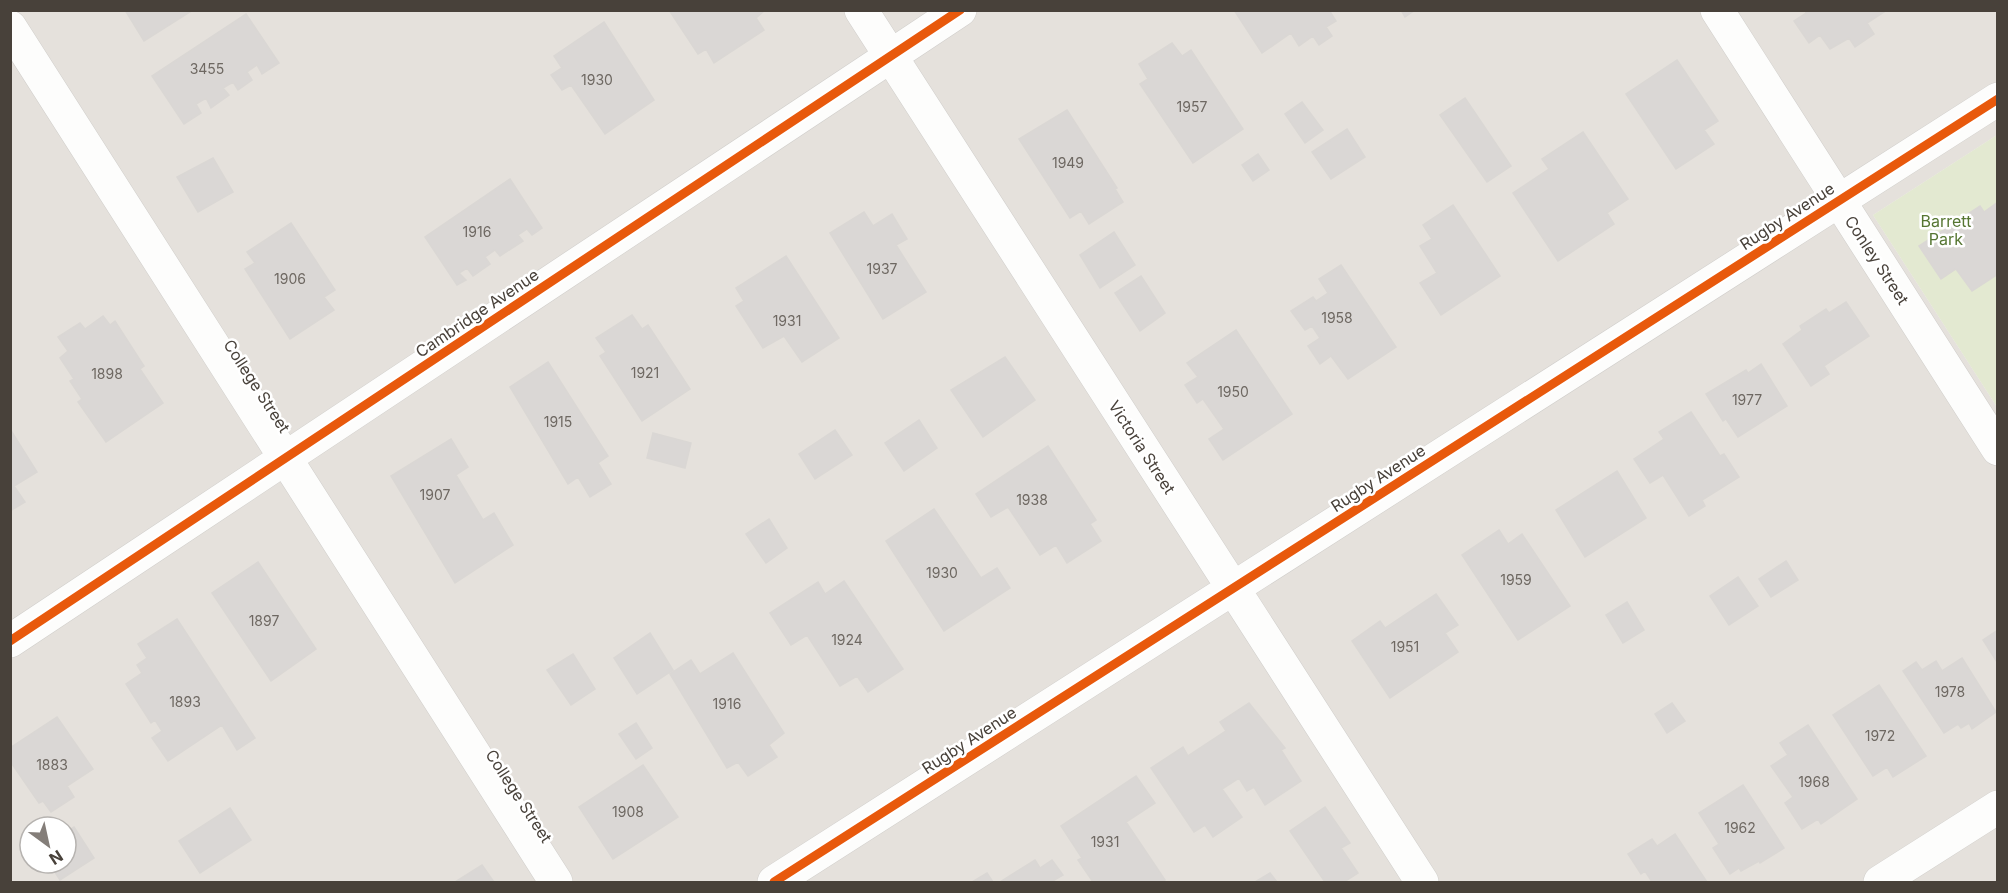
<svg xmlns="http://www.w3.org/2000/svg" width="2008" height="893" font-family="Inter,sans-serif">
	<rect width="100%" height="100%" fill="#f2f0ee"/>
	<path fill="#e5e1dc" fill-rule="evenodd" d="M10 11H1997V135L1873 215 1997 407V882H11ZM30 827H66V863H30Z"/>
	<path fill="#e3e9d1" d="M1997 135V407L1873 215Z"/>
	<path fill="#dad7d5" stroke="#dad7d4" stroke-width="1.5" d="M125 10H193L144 41Z
		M669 10H765L756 18 764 30 714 63 706 49 698 54Z
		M1234 10H1329L1336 21 1326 27 1332 36 1319 45 1313 36 1299 46 1291 33 1262 53Z
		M1401 10H1415L1405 17Z
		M1805 10H1887L1867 23 1874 34 1855 47 1849 38 1830 49 1820 35 1809 43 1794 21 1806 13Z
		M246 14 279 63 262 74 257 65 247 72 252 80 238 90 233 82 223 88 229 95 211 108 206 98 196 104 201 113 184 124 152 76Z
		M604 22 654 100 605 134 571 85 562 90 551 75 562 68 554 56Z
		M1172 43 1182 56 1191 50 1243 129 1193 163 1140 84 1148 79 1139 64Z
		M1677 60 1718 121 1704 130 1714 144 1676 169 1626 94Z
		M1465 98 1511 166 1487 182 1440 115Z
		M1302 102 1323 130 1305 143 1285 114Z
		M1067 110 1117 188 1115 189 1123 202 1089 224 1081 211 1070 218 1019 139Z
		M1347 129 1365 157 1331 179 1312 152Z
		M1583 132 1628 199 1607 213 1614 224 1558 261 1513 193 1549 169 1542 159Z
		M1258 154 1269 170 1253 181 1242 165Z
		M213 158 233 192 198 212 177 177Z
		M510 179 542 228 532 235 527 229 518 235 523 241 500 256 495 250 485 257 490 264 473 276 467 268 459 273 466 280 457 285 425 237Z
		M1998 202V274L1972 291 1956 269 1941 279 1919 246 1980 206 1984 212Z
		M1453 205 1500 276 1441 315 1420 283 1437 273 1420 246 1432 239 1423 225Z
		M864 212 873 226 892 214 907 239 896 245 926 292 883 319 830 233Z
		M291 223 335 290 324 297 334 310 290 339 245 269 255 263 247 252Z
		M1114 232 1135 265 1100 288 1080 255Z
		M786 256 839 338 802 362 784 336 763 348 736 306 744 301 736 288Z
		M1341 265 1396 347 1348 379 1331 356 1320 364 1308 346 1320 338 1312 326 1305 330 1291 311 1313 297 1316 301 1328 293 1319 279Z
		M1141 276 1165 313 1140 331 1115 293Z
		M1846 302 1869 336 1824 366 1829 374 1811 386 1783 344 1802 330 1800 326 1826 309 1829 313Z
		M632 315 642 329 648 325 690 389 642 421 600 356 606 352 596 338Z
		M103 316 110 325 115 321 144 366 140 369 163 403 106 442 78 402 82 399 70 381 74 379 60 358 68 351 58 337 80 323 85 329Z
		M1236 330 1292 414 1223 460 1209 439 1224 429 1203 399 1197 403 1185 385 1198 377 1187 363Z
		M1005 357 1035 400 983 437 951 390Z
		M548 362 608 456 598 463 611 484 590 497 578 477 568 484 510 387Z
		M1761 364 1787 406 1738 437 1726 419 1723 421 1706 394 1746 370 1748 373Z
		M1691 412 1720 456 1724 454 1739 477 1702 500 1705 506 1689 516 1663 475 1650 483 1634 459 1664 439 1659 432Z
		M919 420 937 448 904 471 885 443Z
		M10 429 37 472 14 486 25 502 10 511Z
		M835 430 852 455 815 479 799 454Z
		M653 433 691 443 685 468 647 458Z
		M451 439 468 467 456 475 483 520 494 513 513 545 455 583 391 476Z
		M1048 446 1096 520 1090 524 1101 541 1067 563 1056 545 1040 555 1008 507 991 517 976 494Z
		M1617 471 1646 518 1585 557 1556 510Z
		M934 509 981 578 997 568 1010 588 944 631 886 541Z
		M769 519 787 548 766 563 746 534Z
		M1499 530 1508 544 1522 534 1570 606 1518 640 1462 555Z
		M1786 561 1798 580 1771 597 1759 579Z
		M258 562 316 649 271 681 212 593Z
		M1738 577 1758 606 1729 625 1710 596Z
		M844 581 903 669 868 692 857 676 840 686 807 635 791 645 770 613 818 582 825 594Z
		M1436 594 1458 625 1445 633 1458 652 1390 698 1352 641 1380 621 1385 628Z
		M1627 602 1644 630 1623 643 1606 615Z
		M177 619 255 738 237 750 222 725 168 761 152 738 162 731 155 720 151 723 126 684 142 673 137 665 147 658 138 644Z
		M1998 630V661L1997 662 1983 640Z
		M650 633 673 670 637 694 614 658Z
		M733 653 784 733 769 745 777 757 748 776 738 762 727 768 670 674 691 660 700 674Z
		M573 654 595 689 571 705 547 670Z
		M1962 658 1996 712 1972 729 1969 723 1961 728 1958 724 1944 733 1903 671 1916 662 1922 670 1936 661 1942 671Z
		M1879 685 1926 756 1893 777 1887 767 1873 776 1833 715Z
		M1249 703 1285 748 1281 750 1301 781 1265 805 1254 787 1247 791 1239 778 1222 789 1242 817 1213 837 1205 825 1194 832 1151 768 1183 747 1188 756 1226 731 1220 722Z
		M1672 703 1685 721 1667 733 1655 714Z
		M57 717 93 769 67 786 74 797 51 812 43 801 39 803 10 761V748Z
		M636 723 652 748 636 759 619 734Z
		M1808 725 1857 799 1821 824 1818 819 1802 829 1785 803 1793 797 1771 766 1788 755 1780 743Z
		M643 765 678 817 613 859 579 807Z
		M1136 776 1155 803 1126 822 1165 880 1161 882H1093L1078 860 1082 858 1061 826Z
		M1743 785 1784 848 1760 863 1759 861 1741 871 1739 868 1730 874 1713 848 1719 844 1699 813Z
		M1325 807 1350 843 1341 848 1358 873 1344 882H1325L1290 831Z
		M230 808 251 840 200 873 179 841Z
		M74 827 94 858 60 880 49 863H66V832Z
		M1675 834 1707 882H1652L1645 871 1641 874 1628 854 1652 839 1657 846Z
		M1035 860 1040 868 1052 860 1063 875 1051 882H1000Z
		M482 865 494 882H455Z
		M987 873 993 882H972Z
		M1270 873 1277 882H1255Z"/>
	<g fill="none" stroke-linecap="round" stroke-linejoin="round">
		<defs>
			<path id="street" d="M861 10 1422 882
				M1717 10 1998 449
				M10 27 556 882
				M10 641 960 10
				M774 882 1998 99
				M1880 882 1998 807"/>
		</defs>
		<use href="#street" stroke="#d0cecb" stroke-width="34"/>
		<use href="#street" stroke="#fdfdfc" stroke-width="33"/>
		<defs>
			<path id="cycleway" d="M10 641 960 10
				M774 882 1998 99"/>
		</defs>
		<use href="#cycleway" stroke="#fff" stroke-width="13"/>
		<use href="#cycleway" stroke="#e8590c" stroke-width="9"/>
	</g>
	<g text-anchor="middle" stroke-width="5" stroke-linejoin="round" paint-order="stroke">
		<g font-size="14" fill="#6e6862">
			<text x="207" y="74">3455</text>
			<text x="597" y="85">1930</text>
			<text x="1192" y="112">1957</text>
			<text x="1068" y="168">1949</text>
			<text x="477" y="237">1916</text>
			<text x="882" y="274">1937</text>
			<text x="290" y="284">1906</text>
			<text x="1337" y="323">1958</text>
			<text x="787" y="326">1931</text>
			<text x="645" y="378">1921</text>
			<text x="107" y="379">1898</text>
			<text x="1233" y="397">1950</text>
			<text x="1747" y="405">1977</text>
			<text x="558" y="427">1915</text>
			<text x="435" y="500">1907</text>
			<text x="1032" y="505">1938</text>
			<text x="942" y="578">1930</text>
			<text x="1516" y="585">1959</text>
			<text x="264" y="626">1897</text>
			<text x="847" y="645">1924</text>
			<text x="1405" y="652">1951</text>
			<text x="1950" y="697">1978</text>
			<text x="185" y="707">1893</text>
			<text x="727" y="709">1916</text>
			<text x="1880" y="741">1972</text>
			<text x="52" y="770">1883</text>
			<text x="1814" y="787">1968</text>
			<text x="628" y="817">1908</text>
			<text x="1740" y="833">1962</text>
			<text x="1105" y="847">1931</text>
		</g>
		<g font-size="16" fill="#48413a" stroke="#fff">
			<text transform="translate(1787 216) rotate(-33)" y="6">Rugby Avenue</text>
			<text transform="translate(1877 260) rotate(57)" y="6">Conley Street</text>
			<text transform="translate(477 313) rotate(-34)" y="6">Cambridge Avenue</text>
			<text transform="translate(257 386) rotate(57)" y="6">College Street</text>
			<text transform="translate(1142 447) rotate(57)" y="6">Victoria Street</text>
			<text transform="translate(1378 478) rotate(-33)" y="6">Rugby Avenue</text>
			<text transform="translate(969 740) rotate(-33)" y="6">Rugby Avenue</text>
			<text transform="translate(519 796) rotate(57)" y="6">College Street</text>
		</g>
		<g font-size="16" fill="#567632" stroke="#fff">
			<text x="1946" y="227">Barrett<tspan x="1946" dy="18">Park</tspan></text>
		</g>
	</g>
	<rect width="2008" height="893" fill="none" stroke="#48413a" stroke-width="24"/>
	<g transform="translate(48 845) rotate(147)"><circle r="28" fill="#ffffff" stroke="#b6b3b0" stroke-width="1.5"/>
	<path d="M0-4.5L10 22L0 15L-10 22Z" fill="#847e79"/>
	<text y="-9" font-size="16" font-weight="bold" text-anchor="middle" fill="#48413a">N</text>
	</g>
</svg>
